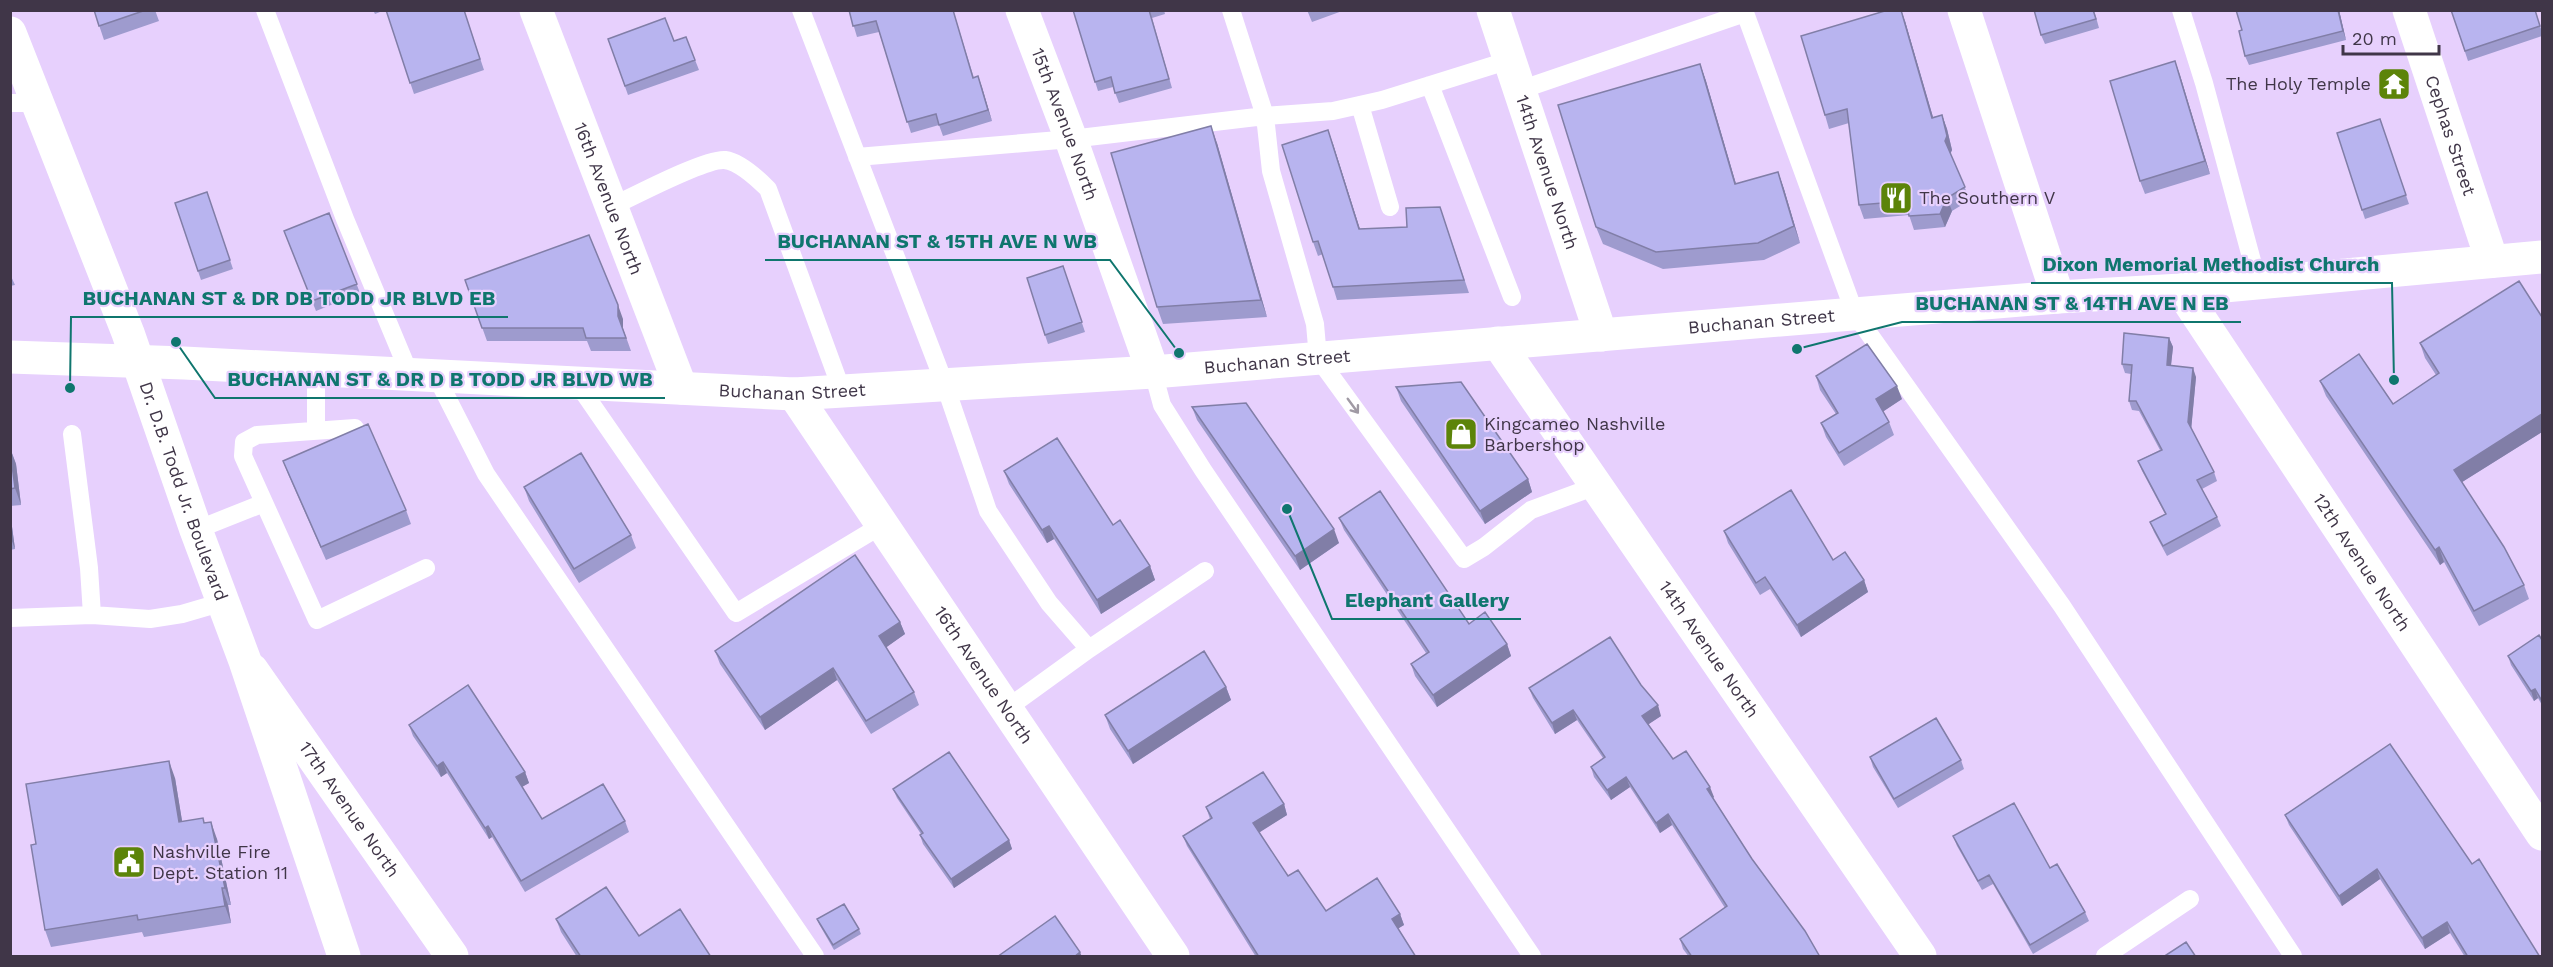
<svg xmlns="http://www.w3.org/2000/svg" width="2553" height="967" font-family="'Work Sans',sans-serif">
	<rect width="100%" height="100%" fill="#e7d0fd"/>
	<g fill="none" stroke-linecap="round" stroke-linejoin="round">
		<path stroke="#fff" stroke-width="18" d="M265 10 345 219 410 375
			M801 10 945 385 988 511 1049 603 1089 649 1006 709
			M1231 10 1265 116 1271 171 1315 324 1318 358 1464 559 1484 547 1531 510 1596 486
			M1744 10 1855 314 2062 606 2293 956
			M2181 10 2204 83 2258 283
			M1430 85 1512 297
			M1520 90 1745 13
			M10 103H37
			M1360 105 1390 207
			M857 157 1071 139 1265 116 1333 111 1382 100 1510 60
			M613 206C634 196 706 158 725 160 739 162 758 179 768 189L842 391
			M316 370V431
			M1153 372 1162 405 1203 470 1532 956
			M436 376 486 474 815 956
			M577 383 736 613 882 525
			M355 428 257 435 244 442 243 456 317 620 426 568
			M196 530 264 503
			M92 615 150 619 182 614 223 602
			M10 618 92 615 89 568 72 434
			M1089 649 1205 571
			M2105 956 2190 899"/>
		<g stroke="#fff" stroke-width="33">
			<path id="s1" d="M536 10 681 388"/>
			<path id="s2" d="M1022 10 1071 139 1153 372"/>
			<path id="s3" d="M1493 10 1601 335"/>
			<path d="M1964 10 2058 297"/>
			<path id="s4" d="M2409 10 2492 261"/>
			<path id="s5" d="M2181 290 2542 834"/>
			<path id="s6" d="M1498 343 1920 956"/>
			<path id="s7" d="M794 394 1173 956"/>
			<path id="s8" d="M252 670 452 956"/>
		</g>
		<path stroke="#fff" stroke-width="33" id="s9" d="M10 357 184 363 794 394 1153 372 2058 297 2181 290 2542 257"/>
		<path stroke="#fff" stroke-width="33" id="s10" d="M10 33 128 333 196 530 245 661 344 956"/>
	</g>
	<path fill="#9e9bce" d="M94 10H155L159 21 104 40Z
		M373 10H385L375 14Z
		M386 10H464L484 70 414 94Z
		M849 10H953L974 78 978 76 992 121 943 136 939 125 911 133 879 32 857 37Z
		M1073 10H1164L1165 14 1152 18 1172 88 1119 103 1113 87 1098 91Z
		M1307 10H1345L1312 22Z
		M2094 10 2099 28 2045 44 2041 35Z
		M2339 10 2346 40 2249 65 2245 56 2242 30Z
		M2451 10H2535L2542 32V36L2468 61Z
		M1905 21 1933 117 1942 115 1947 129 1952 150 1950 153 1970 200 1952 211 1945 227 1914 230 1909 215 1864 219 1859 205 1849 123 1829 129 1825 115Z
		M686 37 699 70 628 95 608 39 674 41Z
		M2175 61 2210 174 2145 194 2140 181Z
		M1700 64 1706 81 1736 184 1778 172 1784 189 1800 243 1764 260 1663 269 1603 244 1596 227Z
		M2380 119 2409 204 2365 219 2337 133Z
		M1217 143 1267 317 1163 324 1157 307Z
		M1333 144 1360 229 1407 227 1440 207 1469 293 1337 300 1323 254 1318 256 1313 242Z
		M207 192 233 269 201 280 175 203Z
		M329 213 360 293 316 311 284 231Z
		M1063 266 1085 332 1048 344 1045 335Z
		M10 274 15 285 10 286Z
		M465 280 623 319V329L631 351H591L587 341H487Z
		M2169 338 2173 347 2171 365 2196 377 2191 429 2214 472 2217 481 2202 489 2217 517 2221 526 2167 556 2154 532 2150 522 2165 514 2142 471 2138 461 2160 450 2139 411 2132 410 2129 401 2131 374 2125 373 2122 364Z
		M2420 343 2542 432 2462 482 2524 585 2529 599 2479 626 2444 562 2440 565 2326 396 2320 381 2393 404 2436 375 2425 358Z
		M1816 376 1902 399 1883 411 1889 422 1894 435 1844 466 1826 437 1821 423 1836 414 1820 390Z
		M1396 387 1528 479 1532 492 1485 524 1401 401Z
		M1192 407 1339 543 1300 570 1197 420Z
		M10 448 16 464 21 505 10 506Z
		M283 461 406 510 411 524 326 560 288 474Z
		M1004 471 1113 525 1150 566 1155 580 1101 614 1054 539 1047 543 1009 484Z
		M524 487 631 535 636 548 579 583 529 501Z
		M10 512 15 549 10 550Z
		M1339 518 1469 624 1507 644 1511 656 1437 707 1415 676 1411 664 1426 653 1344 530Z
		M1724 531 1833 560 1864 580 1868 592 1801 637 1770 589 1760 595 1728 543Z
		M900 622 905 634 886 647 914 692 919 705 871 734 837 680 765 730 720 664 715 651Z
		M2542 640V705L2538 698 2534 701 2511 665 2508 656Z
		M1226 687 1231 700 1133 764 1110 729 1105 715Z
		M1529 688 1661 716 1648 724 1673 759 1714 797 1713 798 1752 859 1820 957H1689L1683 949 1680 939 1725 908 1672 825 1660 833 1630 787 1611 800 1594 777 1591 767 1603 758 1577 720 1555 734 1533 698Z
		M409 725 525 772 529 783 522 787 542 819 625 821 629 832 525 892 492 837 489 839 447 773 441 777 413 736Z
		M1870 757 1961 760 1964 769 1898 808 1873 767Z
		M175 778 182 821 205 823 217 839 231 905H228L231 923 144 937 142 932 51 947 45 930 36 844Z
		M893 789 1009 840 1012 849 954 888 923 844 920 835 921 834 897 798Z
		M1284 804 1287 815 1259 832 1288 876 1326 911 1400 914 1404 925 1398 928 1416 957H1256L1187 846 1183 836 1210 819 1206 807Z
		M2285 815 2472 864 2540 957H2465L2450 933 2425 949 2380 879 2342 906 2289 825Z
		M1953 836 2050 868 2085 912 2089 921 2033 954 1993 884 1982 890 1957 846Z
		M556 919 639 936 711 957H577L561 932Z
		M817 919 859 929 861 934 834 950 819 924Z"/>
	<path fill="#817ea7" d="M1901 10 1905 21 1937 131 1932 118Z
		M2338 10H2339L2346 40 2343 31Z
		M2175 61 2180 75 2210 174 2205 161Z
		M1700 64 1706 81 1741 201 1735 184Z
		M978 76 982 87 992 121 988 110Z
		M1942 115 1947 129 1952 150 1950 155 1945 141Z
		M1211 126 1217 143 1267 317 1261 300Z
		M1328 130 1333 144 1364 242 1359 229Z
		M1778 172 1784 189 1800 243 1794 226Z
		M1947 198 1952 211 1945 227 1940 214Z
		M618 305 623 319V329L631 351 618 316Z
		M2169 338 2173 347 2170 374 2167 365Z
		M2193 368 2196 377 2191 431 2188 422Z
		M1897 386 1902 399 1881 413 1876 399Z
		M2542 414V432L2459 484 2454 470Z
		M10 448 16 464 21 505 15 488Z
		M1528 479 1532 492 1485 524 1480 511Z
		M10 512 15 549 10 536Z
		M1049 526 1054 539 1047 543 1042 530Z
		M1334 529 1339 543 1300 570 1295 556Z
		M2439 547 2444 562 2440 565 2435 550Z
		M1150 566 1155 580 1101 614 1097 600Z
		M1864 580 1868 592 1801 637 1797 625Z
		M900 622 905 634 884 649 879 636Z
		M1507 644 1511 656 1437 707 1433 695Z
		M833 668 837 680 765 730 760 717Z
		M1226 687 1231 700 1133 764 1128 751Z
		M2535 689 2538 698 2534 701 2531 691Z
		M1658 705 1661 716 1646 726 1642 716Z
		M1573 710 1577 720 1555 734 1552 723Z
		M169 761 175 778 185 839 179 822Z
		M443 762 447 773 441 777 437 766Z
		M525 772 529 783 520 788 516 777Z
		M1626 777 1630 787 1611 800 1607 790Z
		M1710 787 1714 797 1711 799 1707 789Z
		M1284 804 1287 815 1257 834 1253 823Z
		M1668 814 1672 825 1660 833 1656 823Z
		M211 822 217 839 231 905 225 888Z
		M488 826 492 837 489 839 485 828Z
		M1009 840 1012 849 954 888 951 879Z
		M2377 869 2380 879 2342 906 2339 896Z
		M222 888 228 905 231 923 225 906Z
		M1400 914 1404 925 1396 930 1392 919Z
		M2447 922 2450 933 2425 949 2422 938Z
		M1080 952 1082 957H1074Z"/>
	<path fill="#b8b4ef" stroke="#817ea7" stroke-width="1.5" d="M94 10H146L99 26Z
		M386 10H464L480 59 410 83Z
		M849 10H953L973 78 978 76 988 110 939 125 936 114 907 122 876 21 853 26Z
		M1073 10H1149L1169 79 1115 93 1111 77 1095 82Z
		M1888 10H1901L1932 118 1942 115 1947 136 1945 141 1965 187 1947 198 1940 214 1909 216 1906 201 1859 205 1847 109 1825 115 1801 36Z
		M2034 10H2093L2096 19 2041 35Z
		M2236 10H2338L2343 31 2245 56 2239 31 2242 30Z
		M2451 10H2535L2540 26 2465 51Z
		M665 18 674 41 686 37 695 60 625 86 608 39Z
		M2175 61 2205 161 2140 181 2110 81Z
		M1700 64 1735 184 1778 172 1794 226 1758 243 1656 252 1596 227 1558 105Z
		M2380 119 2406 195 2362 210 2337 133Z
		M1211 126 1261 300 1157 307 1111 153Z
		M1328 130 1359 229 1407 227 1406 208 1440 207 1464 280 1333 287 1318 241 1313 242 1282 145Z
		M207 192 230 260 198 271 175 203Z
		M329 213 357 284 312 301 284 231Z
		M589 235 618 305V316L626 338H586L583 328H482L465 280Z
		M1063 266 1082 322 1045 335 1027 278Z
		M2519 281 2542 317V414L2454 470 2504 547 2524 585 2474 611 2439 547 2435 550 2320 381 2359 354 2393 404 2439 373 2420 343Z
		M2124 333 2169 338 2167 365 2193 368 2188 422 2214 472 2197 480 2217 517 2163 546 2150 522 2166 514 2138 461 2162 450 2136 401H2129L2132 365 2122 364Z
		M1867 344 1897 386 1876 399 1889 422 1839 453 1821 423 1838 413 1816 376Z
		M1461 382 1528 479 1480 511 1396 387Z
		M1246 403 1334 529 1295 556 1192 407Z
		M368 424 406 510 321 547 283 461Z
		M1057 438 1113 525 1120 520 1150 566 1097 600 1049 526 1042 530 1004 471Z
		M10 450 15 488 10 489Z
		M581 453 631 535 574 569 524 487Z
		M1791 490 1833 560 1845 552 1864 580 1797 625 1765 577 1756 583 1724 531Z
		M1380 491 1469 624 1485 612 1507 644 1433 695 1411 664 1429 652 1339 518Z
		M855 555 900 622 879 636 914 692 866 721 833 668 760 717 715 651Z
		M2539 635 2542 640V701L2535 689 2531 691 2508 656Z
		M1610 637 1641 685 1658 705 1642 716 1673 759 1686 751 1710 787 1707 789 1752 859 1805 931 1820 957H1692L1680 939 1727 906 1668 814 1656 823 1626 777 1607 790 1591 767 1605 757 1573 710 1552 723 1529 688Z
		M1204 651 1226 687 1128 751 1105 715Z
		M468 685 525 772 516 777 542 819 603 784 625 821 521 881 488 826 485 828 443 762 437 766 409 725Z
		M1936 718 1961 760 1894 799 1870 757Z
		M2390 744 2472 864 2479 859 2540 957H2468L2447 922 2422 938 2377 869 2339 896 2285 815Z
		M949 752 1009 840 951 879 920 835 923 833 893 789Z
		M169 761 179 822 203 818 204 823 211 822 225 888H222L225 906 138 920 137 915 45 930 31 845 36 844 26 784Z
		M1263 772 1284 804 1253 823 1288 876 1298 870 1326 911 1377 878 1400 914 1392 919 1416 957H1259L1183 836 1212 818 1206 807Z
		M2014 803 2050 868 2057 864 2085 912 2030 945 1989 875 1978 881 1953 836Z
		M606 887 639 936 680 909 711 957H581L556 919Z
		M844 904 859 929 833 945 817 919Z
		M1055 916 1080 952 1074 957H997Z
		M2186 942 2196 957H2163Z"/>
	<defs><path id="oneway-shaft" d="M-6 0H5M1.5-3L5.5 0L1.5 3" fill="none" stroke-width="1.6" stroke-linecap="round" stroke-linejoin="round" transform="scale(1.5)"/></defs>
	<use stroke="#a09aa4" href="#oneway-shaft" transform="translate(1353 406) rotate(54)"/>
	<defs>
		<symbol id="temple-square" viewBox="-11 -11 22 22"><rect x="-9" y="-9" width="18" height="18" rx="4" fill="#5c8409" stroke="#e7d0fd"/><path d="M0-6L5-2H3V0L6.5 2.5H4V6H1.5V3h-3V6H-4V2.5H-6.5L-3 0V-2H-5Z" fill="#fff"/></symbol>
		<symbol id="restaurant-square" viewBox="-11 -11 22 22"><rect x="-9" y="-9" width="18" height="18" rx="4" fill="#5c8409" stroke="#e7d0fd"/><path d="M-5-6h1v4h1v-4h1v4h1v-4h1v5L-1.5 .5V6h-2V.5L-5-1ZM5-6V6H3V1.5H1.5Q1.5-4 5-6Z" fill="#fff"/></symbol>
		<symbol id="shop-square" viewBox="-11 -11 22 22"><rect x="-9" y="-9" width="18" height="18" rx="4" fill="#5c8409" stroke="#e7d0fd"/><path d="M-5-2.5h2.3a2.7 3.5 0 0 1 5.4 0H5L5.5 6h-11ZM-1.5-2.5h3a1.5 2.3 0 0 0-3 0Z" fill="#fff"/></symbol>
		<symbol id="civic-square" viewBox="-11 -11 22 22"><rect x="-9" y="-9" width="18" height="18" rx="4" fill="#5c8409" stroke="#e7d0fd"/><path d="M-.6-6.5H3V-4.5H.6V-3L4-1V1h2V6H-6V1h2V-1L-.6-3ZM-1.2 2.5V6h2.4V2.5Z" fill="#fff"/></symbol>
	</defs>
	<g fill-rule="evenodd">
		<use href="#temple-square" x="2375" y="65" width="38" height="38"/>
		<use href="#restaurant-square" x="1877" y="179" width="38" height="38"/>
		<use href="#shop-square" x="1442" y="415" width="38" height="38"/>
		<use href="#civic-square" x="110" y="843" width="38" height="38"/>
	</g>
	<g text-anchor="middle" stroke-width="4.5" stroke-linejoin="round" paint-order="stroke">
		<g font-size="18" fill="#403648" stroke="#e7d0fd" text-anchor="start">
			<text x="2371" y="90" text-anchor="end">The Holy Temple</text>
			<text x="1919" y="204">The Southern V</text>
			<text x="1484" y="430">Kingcameo Nashville<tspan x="1484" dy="21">Barbershop</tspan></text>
			<text x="152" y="858">Nashville Fire<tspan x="152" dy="21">Dept. Station 11</tspan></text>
		</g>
		<g font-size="18" fill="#403648" stroke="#e7d0fd">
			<text dy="6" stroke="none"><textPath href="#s2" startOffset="122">15th Avenue North</textPath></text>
			<text dy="6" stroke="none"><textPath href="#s4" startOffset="132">Cephas Street</textPath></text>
			<text dy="6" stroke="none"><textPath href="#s3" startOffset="171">14th Avenue North</textPath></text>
			<text dy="6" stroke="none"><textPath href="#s1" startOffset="202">16th Avenue North</textPath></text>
			<text dy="6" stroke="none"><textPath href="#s9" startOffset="1755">Buchanan Street</textPath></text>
			<text dy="6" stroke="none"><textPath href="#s9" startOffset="1269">Buchanan Street</textPath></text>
			<text dy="6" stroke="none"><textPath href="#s9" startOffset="783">Buchanan Street</textPath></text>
			<text dy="6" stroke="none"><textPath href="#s10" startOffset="490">Dr. D.B. Todd Jr. Boulevard</textPath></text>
			<text dy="6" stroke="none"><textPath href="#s5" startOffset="327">12th Avenue North</textPath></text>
			<text dy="6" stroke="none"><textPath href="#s6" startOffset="372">14th Avenue North</textPath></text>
			<text dy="6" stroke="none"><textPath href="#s7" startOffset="339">16th Avenue North</textPath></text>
			<text dy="6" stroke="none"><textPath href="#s8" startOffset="170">17th Avenue North</textPath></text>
		</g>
	</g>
	<path fill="none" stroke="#0f766e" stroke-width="2" d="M1179 353L1110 260H765M2394 380L2392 283H2031M70 388L71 317H508M1797 349L1902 322H2241M176 342L215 398H665M1287 509L1332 619H1521"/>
	<g fill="#0f766e" stroke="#e7d0fd" stroke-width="2">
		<circle cx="1179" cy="353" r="6"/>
		<circle cx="2394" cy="380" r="6"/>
		<circle cx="70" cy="388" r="6"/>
		<circle cx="1797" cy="349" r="6"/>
		<circle cx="176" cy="342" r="6"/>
		<circle cx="1287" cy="509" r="6"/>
	</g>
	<g font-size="20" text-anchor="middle" font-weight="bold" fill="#0f766e" stroke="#e7d0fd" stroke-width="4.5" stroke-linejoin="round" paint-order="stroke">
		<text x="937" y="248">BUCHANAN ST &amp; 15TH AVE N WB</text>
		<text x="2211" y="271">Dixon Memorial Methodist Church</text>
		<text x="289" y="305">BUCHANAN ST &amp; DR DB TODD JR BLVD EB</text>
		<text x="2072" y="310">BUCHANAN ST &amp; 14TH AVE N EB</text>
		<text x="440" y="386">BUCHANAN ST &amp; DR D B TODD JR BLVD WB</text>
		<text x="1427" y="607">Elephant Gallery</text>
	</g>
	<rect width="2553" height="967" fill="none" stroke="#403648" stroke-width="24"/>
	<path d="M2343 45v9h96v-9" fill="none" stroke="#403648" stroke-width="3"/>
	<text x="2352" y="45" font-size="18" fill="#403648" stroke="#e7d0fd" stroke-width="4.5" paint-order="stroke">20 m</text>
</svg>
